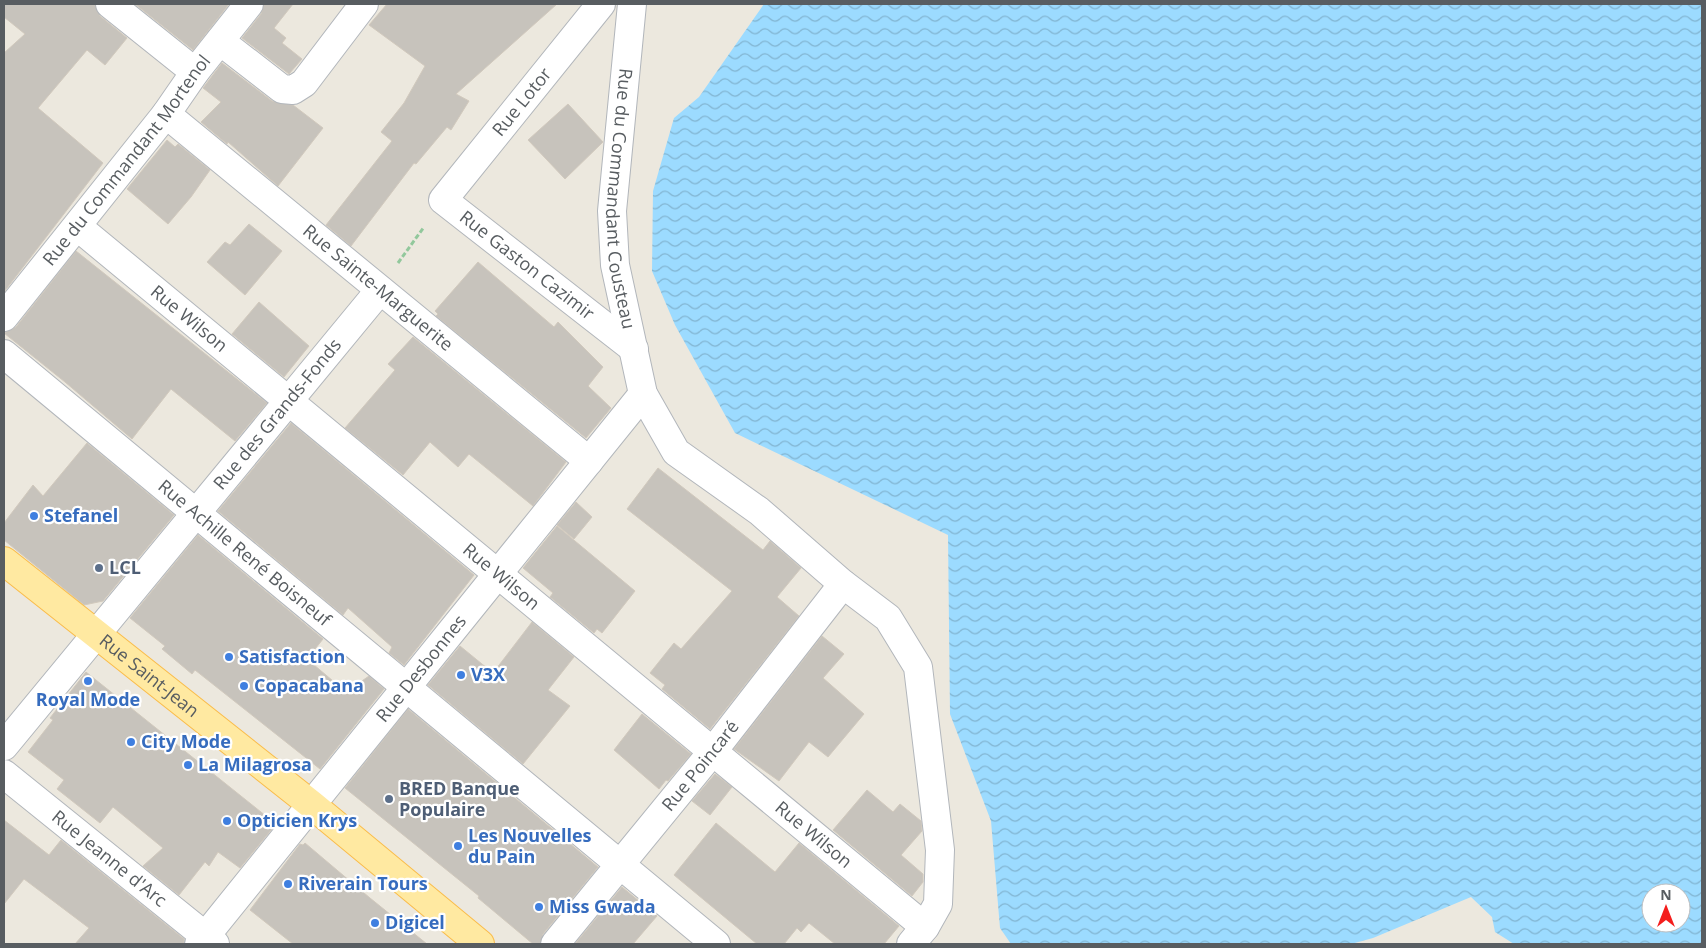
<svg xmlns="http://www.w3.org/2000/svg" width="1706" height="948" font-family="'Open Sans',sans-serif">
	<defs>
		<pattern id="water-waves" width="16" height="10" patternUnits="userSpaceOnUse" patternTransform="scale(1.25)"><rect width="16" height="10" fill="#9cdbff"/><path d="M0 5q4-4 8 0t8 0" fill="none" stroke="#82b5d2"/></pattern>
	</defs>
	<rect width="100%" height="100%" fill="#ece8de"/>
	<path fill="url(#water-waves)" fill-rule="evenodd" d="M764 4H1702V944H1514L1495 932 1492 917 1471 897 1373 938 1351 944H1011L1000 928 991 821 950 714 948 535 735 433 675 325 652 271 653 191 674 118 699 97ZM1651 893H1681V923H1651Z"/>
	<path fill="#c7c3bc" stroke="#d1c9bd" d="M4 4H95L100 16 127 38 105 65 87 50 38 108 103 163 4 292V53L25 34 4 17Z
		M135 4H229L193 50Z
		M264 4H293L274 28 286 38 282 43 302 59 289 74 242 38 261 14Z
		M387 4H557L456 94 469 101 451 130 447 127 416 164 414 163 351 246 326 225 392 141 381 132 404 103 425 66 369 25Z
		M222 63 272 101 293 105 323 128 278 186 228 142 227 144 201 122 221 102 203 88Z
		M568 104 603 142 565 179 528 140Z
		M167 140 175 147 178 144 210 170 191 197 168 224 127 189Z
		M249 224 282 251 245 295 207 262 225 242 230 245Z
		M76 251 267 403 235 441 171 389 132 439 65 382 4 333 16 327Z
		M478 262 554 327 558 322 603 367 588 386 611 408 586 438 436 316 438 314 435 311Z
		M259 302 309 346 284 377 232 334Z
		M413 337 566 462 533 506 469 454 458 467 430 442 403 475 345 428 395 370 388 364Z
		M291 423 474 575 404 665 389 653 392 647 348 608 343 615 218 511Z
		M87 443 174 515 103 601 84 605 4 540V523L33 485 43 496Z
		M658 468 763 550 770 541 801 568 777 597 799 616 710 729 662 689 665 685 650 673 674 643 681 649 732 591 627 509Z
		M576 502 592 517 574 539 557 525Z
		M557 526 635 591 602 633 597 629 594 633 550 597 553 593 523 568Z
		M198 535 323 639 307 659 346 692 369 676 384 689 320 769 195 670 192 674 162 649 165 646 130 618Z
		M532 622 574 657 548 690 570 706 523 764 428 685 460 646 493 673Z
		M822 636 844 654 823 678 864 714 828 757 809 742 779 781 734 749Z
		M86 672 276 824 240 868 218 852 209 866 205 862 179 895 143 866 163 848 113 807 100 823 57 789 64 780 28 752 53 720 50 718Z
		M408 709 598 867 543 934 540 944H533L478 898 479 896 345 788Z
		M642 714 691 754 668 781 666 780 659 789 614 750Z
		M715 774 732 787 710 815 692 801Z
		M867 790 893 812 900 804 921 821 922 831 901 855 923 874V882L912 896 833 830Z
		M4 820 49 855 61 840 184 939V944H75L89 928 24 879 4 904Z
		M716 823 775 872 799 843 899 926 884 944H835L809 923 801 932 797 928 784 944H757L674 875Z
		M305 843 370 898 427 944H293L250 910 300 844 303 845Z
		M622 887 657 916 633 944H575Z"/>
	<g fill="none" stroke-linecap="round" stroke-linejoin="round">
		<defs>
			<g id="street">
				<path d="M110 4 195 72"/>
				<path id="s1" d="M601 4 443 200 634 349"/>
				<path id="s2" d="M632 4 612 211 615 265 643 394 676 452 759 511 843 584 888 618 918 667 940 850 938 904 925 927 911 944"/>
				<path d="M220 41 282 89 293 90 304 83 364 4"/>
				<path id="s3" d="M166 114 589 461"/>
				<path id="s4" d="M78 227 925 927"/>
				<path id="s5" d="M4 317 166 114 195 72 249 4"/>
				<path id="s6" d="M4 354 716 944"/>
				<path id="s7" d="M4 746 380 290"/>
				<path id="s8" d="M4 774 215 944"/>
				<path id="s9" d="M199 944 643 394"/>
				<path id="s10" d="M555 944 713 751 843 584"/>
			</g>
			<g id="primary">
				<path id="s11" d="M4 561 312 805 480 944"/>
			</g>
		</defs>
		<use href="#street" stroke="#b2b6bb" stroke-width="30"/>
		<use href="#primary" stroke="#fabc4a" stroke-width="30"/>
		<path stroke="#92c89c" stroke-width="3" stroke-dasharray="5 2.5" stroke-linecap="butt" d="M398 263 424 227"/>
		<use href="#street" stroke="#fff" stroke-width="28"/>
		<use href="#primary" stroke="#ffe9a1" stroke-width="28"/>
	</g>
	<g fill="#3f7fe0" stroke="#fff" stroke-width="2">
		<circle cx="34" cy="516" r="5"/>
		<circle cx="229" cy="657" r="5"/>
		<circle cx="461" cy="675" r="5"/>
		<circle cx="88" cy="681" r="5"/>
		<circle cx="244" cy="686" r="5"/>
		<circle cx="131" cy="742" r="5"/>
		<circle cx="188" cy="765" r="5"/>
		<circle cx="227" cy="821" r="5"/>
		<circle cx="458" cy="846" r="5"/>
		<circle cx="288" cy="884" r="5"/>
		<circle cx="539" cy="907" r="5"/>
		<circle cx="375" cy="923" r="5"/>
	</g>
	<g fill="#5c6f8a" stroke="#fff" stroke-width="2">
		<circle cx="99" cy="568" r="5"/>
		<circle cx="389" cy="799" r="5"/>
	</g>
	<g text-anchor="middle" stroke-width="4.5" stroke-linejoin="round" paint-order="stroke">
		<g font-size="18" fill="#585d61" stroke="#fff">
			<text transform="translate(522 102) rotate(-51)" y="6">Rue Lotor</text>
			<text dy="6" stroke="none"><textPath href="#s5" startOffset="199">Rue du Commandant Mortenol</textPath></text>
			<text dy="6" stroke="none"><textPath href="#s2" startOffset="196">Rue du Commandant Cousteau</textPath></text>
			<text dy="6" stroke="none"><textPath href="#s1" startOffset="358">Rue Gaston Cazimir</textPath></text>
			<text dy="6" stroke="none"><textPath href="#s3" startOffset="274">Rue Sainte-Marguerite</textPath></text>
			<text dy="6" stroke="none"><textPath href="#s4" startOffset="144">Rue Wilson</textPath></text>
			<text dy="6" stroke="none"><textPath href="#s7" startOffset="430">Rue des Grands-Fonds</textPath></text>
			<text dy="6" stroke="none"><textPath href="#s6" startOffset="312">Rue Achille René Boisneuf</textPath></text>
			<text dy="6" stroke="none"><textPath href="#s4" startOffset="549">Rue Wilson</textPath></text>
			<text dy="6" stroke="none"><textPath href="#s9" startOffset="354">Rue Desbonnes</textPath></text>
			<text dy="6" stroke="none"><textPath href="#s11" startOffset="185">Rue Saint-Jean</textPath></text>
			<text dy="6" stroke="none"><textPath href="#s10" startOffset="230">Rue Poincaré</textPath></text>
			<text dy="6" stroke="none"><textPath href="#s4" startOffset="954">Rue Wilson</textPath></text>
			<text dy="6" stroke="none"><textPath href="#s8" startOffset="135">Rue Jeanne d'Arc</textPath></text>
		</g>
		<g font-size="18" font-weight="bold" fill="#366cbe" stroke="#fff" text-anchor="start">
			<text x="44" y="522">Stefanel</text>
			<text x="239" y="663">Satisfaction</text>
			<text x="471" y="681">V3X</text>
			<text x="254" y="692">Copacabana</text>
			<text x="88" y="706" text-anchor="middle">Royal Mode</text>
			<text x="141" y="748">City Mode</text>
			<text x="198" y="771">La Milagrosa</text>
			<text x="237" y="827">Opticien Krys</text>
			<text x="468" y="842">Les Nouvelles<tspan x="468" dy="21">du Pain</tspan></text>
			<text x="298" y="890">Riverain Tours</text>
			<text x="549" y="913">Miss Gwada</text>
			<text x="385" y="929">Digicel</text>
		</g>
		<g font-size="18" font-weight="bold" fill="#4e5e75" stroke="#fff" text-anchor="start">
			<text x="109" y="574">LCL</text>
			<text x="399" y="795">BRED Banque<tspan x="399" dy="21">Populaire</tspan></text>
		</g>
	</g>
	<rect width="1706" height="948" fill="none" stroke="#585d61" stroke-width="10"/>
	<g transform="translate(1666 908)"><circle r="24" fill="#ffffff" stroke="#bcbec0"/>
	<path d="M0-4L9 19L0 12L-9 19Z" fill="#f41e1d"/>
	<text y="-8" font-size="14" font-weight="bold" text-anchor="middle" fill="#585d61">N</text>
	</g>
</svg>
